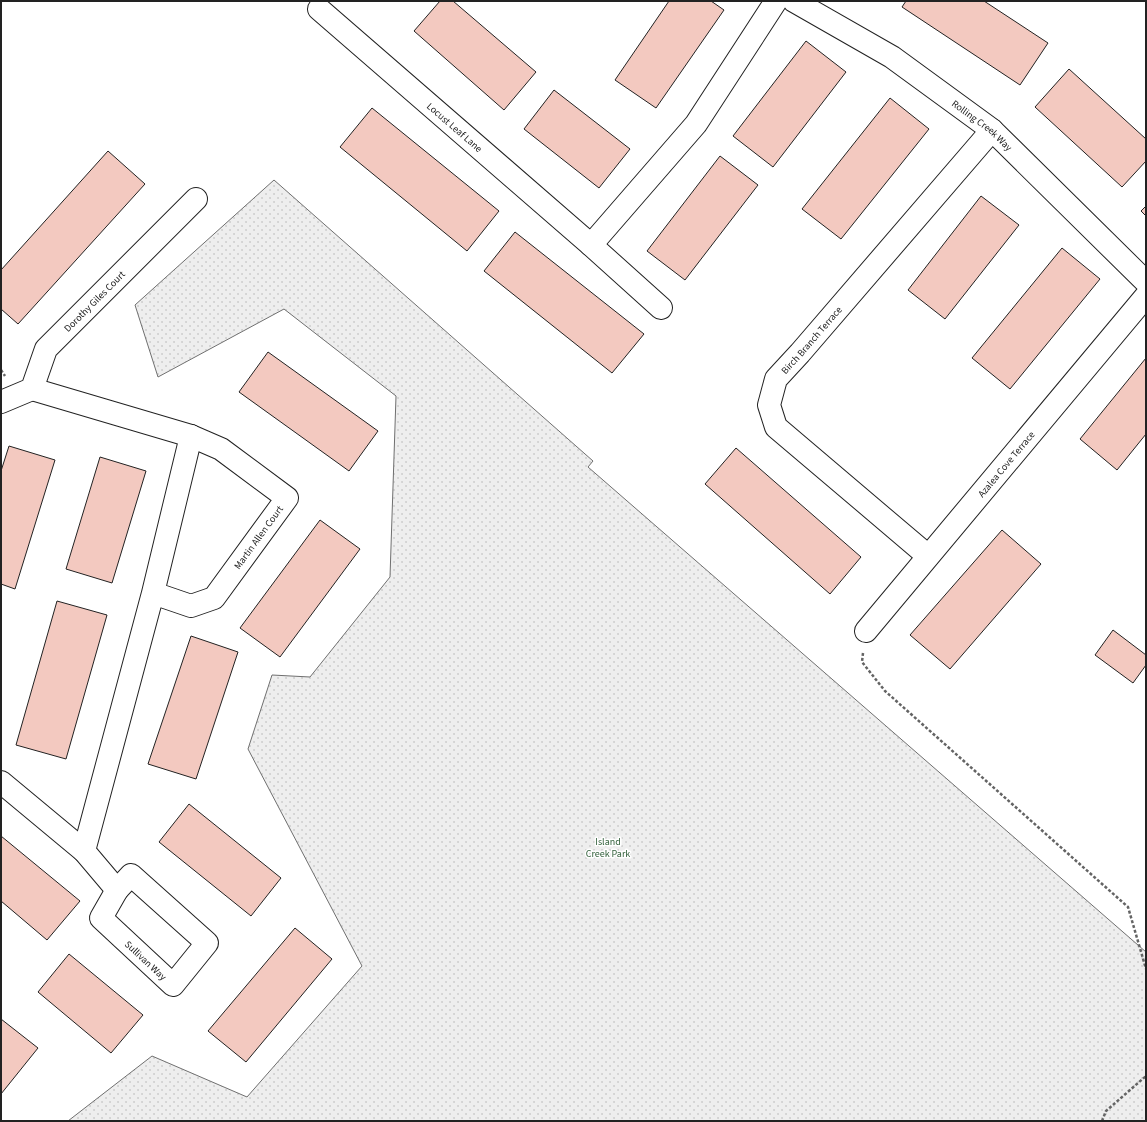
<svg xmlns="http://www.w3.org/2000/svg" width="1147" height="1122" font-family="'Source Sans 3',sans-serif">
	<defs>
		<pattern id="park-dots" width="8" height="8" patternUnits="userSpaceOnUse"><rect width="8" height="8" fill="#eee"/><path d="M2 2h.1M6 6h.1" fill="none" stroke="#ccc" stroke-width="1.8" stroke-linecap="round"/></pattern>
	</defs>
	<rect width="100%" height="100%" fill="#fff"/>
	<path fill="url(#park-dots)" stroke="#6f6f6f" d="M274 180 593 461 588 467 1146 952V1121H68L152 1056 247 1097 362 966 248 749 272 675 310 677 390 577 396 396 284 309 158 377 135 305Z"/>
	<path fill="#f3c9c0" stroke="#222" d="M440 1H453L536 72 504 110 414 31Z
		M669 1H711L724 10 656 108 615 80Z
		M906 1H984L1048 43 1020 85 902 7Z
		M806 41 846 72 773 167 733 136Z
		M1069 69 1146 139V161L1122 187 1035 107Z
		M554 90 630 149 599 188 524 129Z
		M890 98 929 129 841 239 802 209Z
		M372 108 499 211 467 251 340 147Z
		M108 151 145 184 18 324 1 309V270Z
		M720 156 758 185 685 280 647 251Z
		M981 196 1019 225 945 319 908 290Z
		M1146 206V216L1141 211Z
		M515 232 644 334 612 373 484 271Z
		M1062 248 1100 279 1010 389 972 358Z
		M268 352 378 431 349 471 239 392Z
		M1146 358V434L1117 470 1080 439Z
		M9 446 55 460 15 589 1 584V471Z
		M736 448 861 557 830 594 705 484Z
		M100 457 146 471 112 583 66 569Z
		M320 520 360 549 280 657 240 628Z
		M1002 530 1041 564 950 669 910 635Z
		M57 601 107 615 66 759 16 745Z
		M1113 630 1146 655V665L1133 683 1095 655Z
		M191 636 238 652 196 779 148 764Z
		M189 804 281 878 251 916 159 842Z
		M1 836 80 901 47 940 1 901Z
		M295 928 332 959 246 1062 208 1031Z
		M69 954 143 1015 111 1053 38 992Z
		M1 1019 38 1048 1 1094Z"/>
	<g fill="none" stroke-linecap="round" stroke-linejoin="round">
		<defs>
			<g id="minor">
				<path id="s1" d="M794 1 892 57 992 130 1146 282"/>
				<path id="s2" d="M319 9 591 245 661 308"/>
				<path d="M591 245 696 124 776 1"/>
				<path d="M32 389 191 436"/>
				<path id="s3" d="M1 402 32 389 46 349 196 199"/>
				<path id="s4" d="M928 556 776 427 769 405 776 379 800 353 992 130"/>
				<path id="s5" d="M866 631 1146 296"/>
				<path d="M1 782 84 851 117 890"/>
				<path d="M84 851 153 593 191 436 221 449 287 498 214 598 191 606 153 593"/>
				<path d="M131 875 207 943 173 985 101 918 117 890Z"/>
			</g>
		</defs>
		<use href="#minor" stroke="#222" stroke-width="24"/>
		<path stroke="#646464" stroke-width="2.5" stroke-dasharray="3 2" stroke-linecap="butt" d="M1 370 5 376
			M863 653 862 662 885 691 1128 907 1146 969
			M1102 1121 1106 1111 1146 1076"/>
		<use href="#minor" stroke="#fff" stroke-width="22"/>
	</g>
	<g text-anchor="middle" stroke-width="3" stroke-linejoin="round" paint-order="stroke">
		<g font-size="10" fill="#222" stroke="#fff">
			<text dy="4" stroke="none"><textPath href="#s1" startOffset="226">Rolling Creek Way</textPath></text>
			<text dy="4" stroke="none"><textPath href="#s2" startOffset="180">Locust Leaf Lane</textPath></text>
			<text dy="4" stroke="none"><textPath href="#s3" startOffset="144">Dorothy Giles Court</textPath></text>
			<text dy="4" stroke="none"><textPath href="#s4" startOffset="302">Birch Branch Terrace</textPath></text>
			<text dy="4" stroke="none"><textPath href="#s5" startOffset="218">Azalea Cove Terrace</textPath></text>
			<text transform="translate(258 537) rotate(-54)" y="4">Martin Allen Court</text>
			<text transform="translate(146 960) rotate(43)" y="4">Sullivan Way</text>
		</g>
		<g font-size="10" fill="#2f5e38" stroke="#fff">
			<text x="608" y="845">Island<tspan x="608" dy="12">Creek Park</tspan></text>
		</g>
	</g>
	<rect width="1147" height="1122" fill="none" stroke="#222222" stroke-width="4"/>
</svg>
